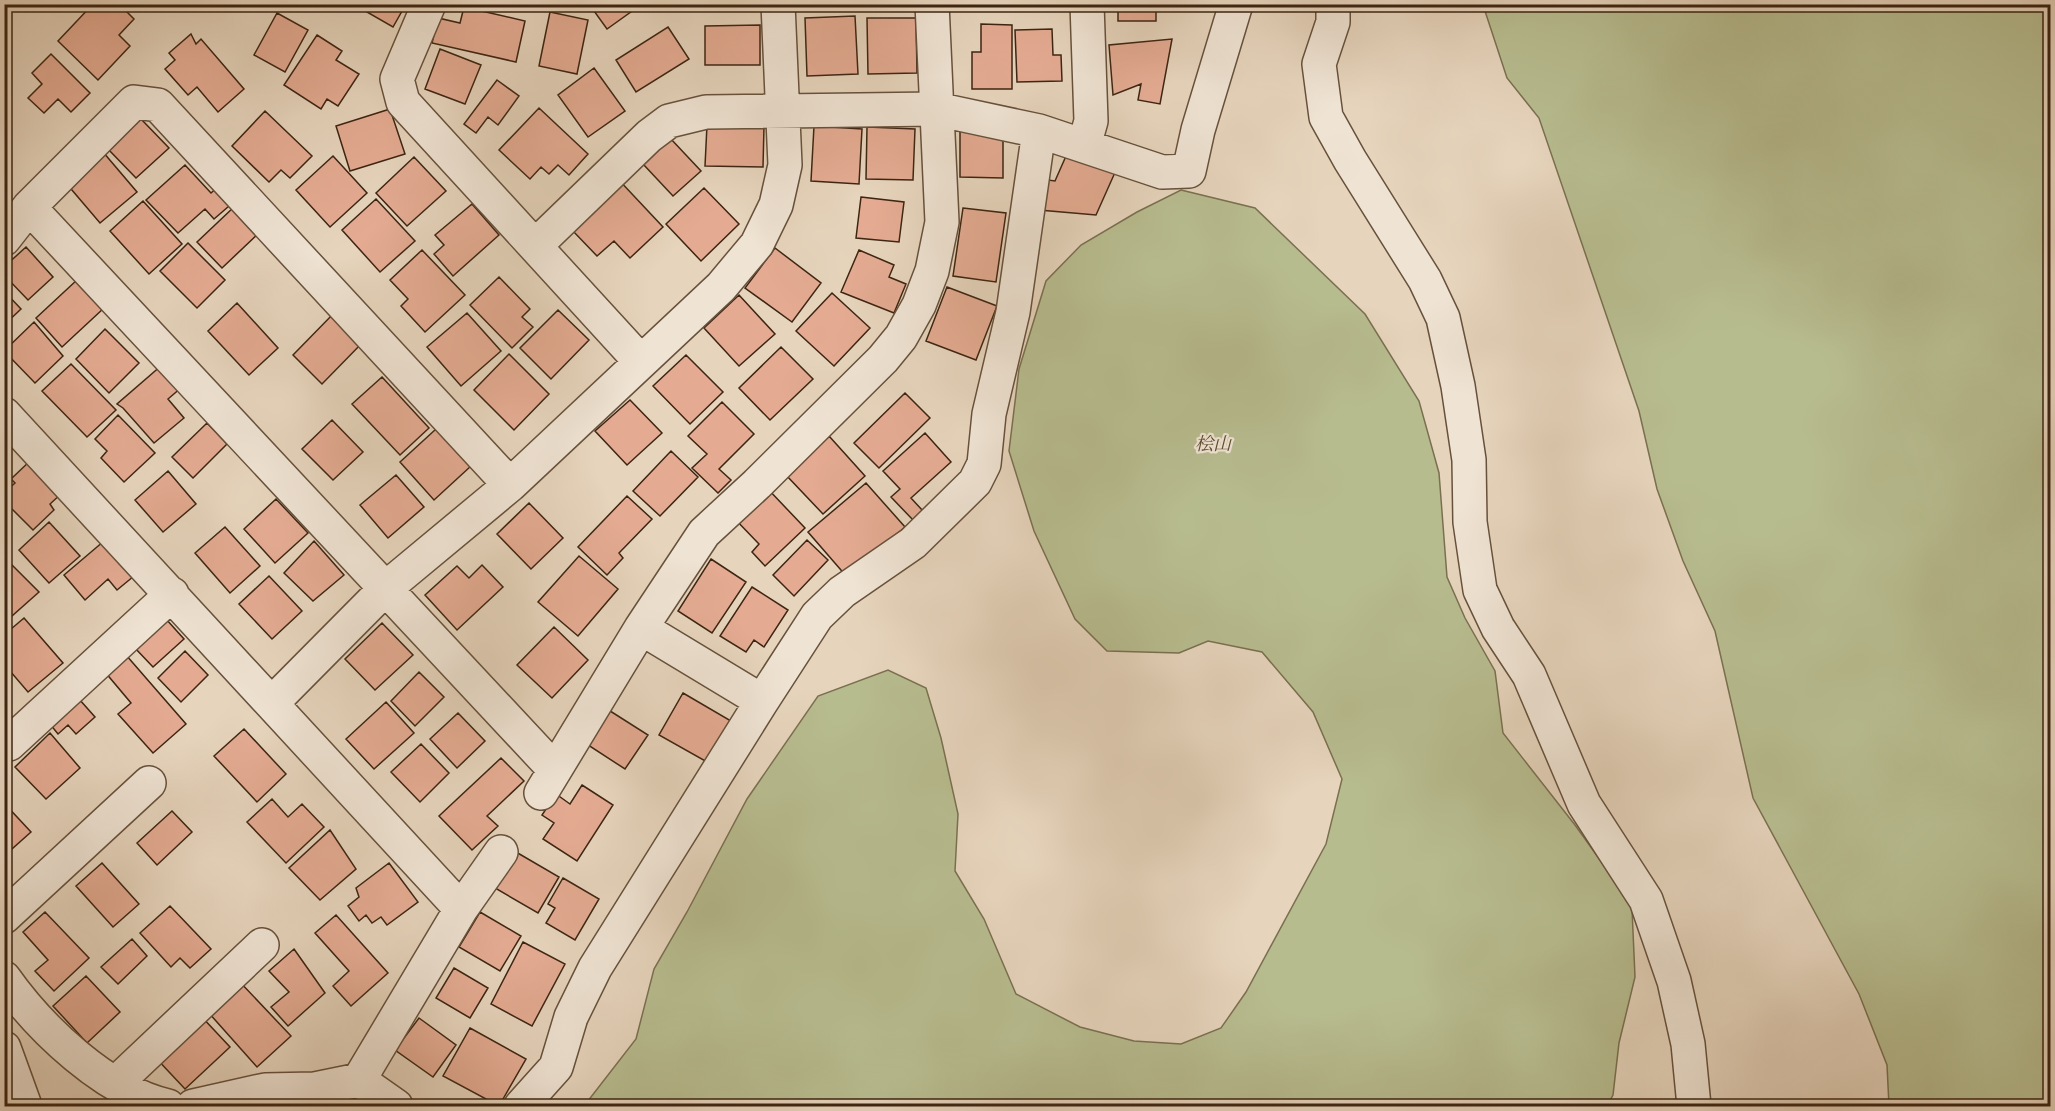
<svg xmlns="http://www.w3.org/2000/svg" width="2055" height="1111" font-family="'IM FELL Great Primer','Noto Serif JP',serif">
	<rect width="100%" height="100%" fill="#e6d4bc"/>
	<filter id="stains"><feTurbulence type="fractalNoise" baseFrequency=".00333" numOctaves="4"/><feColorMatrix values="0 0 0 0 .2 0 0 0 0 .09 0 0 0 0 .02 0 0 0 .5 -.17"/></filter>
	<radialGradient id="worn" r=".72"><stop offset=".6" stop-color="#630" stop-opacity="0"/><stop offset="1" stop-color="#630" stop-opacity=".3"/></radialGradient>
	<path fill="#b7bc8f" stroke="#7a7050" stroke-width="1.5" d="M1483 5H2050V1106H1889L1887 1065 1859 994 1753 798 1715 631 1683 561 1657 489 1639 411 1539 118 1507 78Z
		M1181 190 1255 208 1365 314 1419 401 1439 473 1447 577 1465 618 1495 671 1503 733 1575 825 1613 878 1632 909 1635 977 1619 1043 1613 1095 1607 1106H584L636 1039 654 969 687 912 747 799 818 696 888 670 926 688 941 738 958 814 955 871 984 919 1016 994 1080 1027 1134 1041 1181 1044 1221 1028 1246 992 1326 844 1342 779 1313 712 1262 652 1208 641 1179 653 1107 651 1075 619 1034 531 1009 451 1019 369 1046 281 1081 245 1137 212Z"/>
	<path fill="#e4ab92" stroke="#3d2512" stroke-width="1.5" d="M93 4H119L134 19 119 35 130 46 98 80 58 41Z
		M353 4H406L393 27Z
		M589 4H642L607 29Z
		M813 4H855V10L813 11Z
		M1013 4H1057V9L1013 10Z
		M1118 4H1156V21H1118Z
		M464 7 525 21 516 62 432 43 438 18 460 23Z
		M550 12 588 20 577 74 539 66Z
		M277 13 308 30 285 72 254 55Z
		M855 16 858 74 807 76 805 18Z
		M867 18H916L917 73 868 74Z
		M981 24 1012 25V89H972V52H981Z
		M760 25V65H705V26Z
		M668 27 689 59 636 92 616 60Z
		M1052 29 1053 55H1061L1062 81 1017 82 1015 30Z
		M191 34 196 44 201 39 244 89 218 112 197 87 188 95 165 69 175 60 169 53Z
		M317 35 342 51 336 60 359 74 338 106 327 99 321 109 284 85Z
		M1172 39 1160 104 1138 100 1141 84 1113 95 1109 45Z
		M440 49 481 65 465 104 425 89Z
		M51 54 90 93 71 112 58 99 44 113 28 98 42 84 32 73Z
		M594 68 625 111 588 137 558 95Z
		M497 80 519 96 498 125 488 117 476 133 464 124Z
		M539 108 588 154 569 175 558 165 549 174 541 167 530 179 499 150Z
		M390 109 405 154 350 171 336 126Z
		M265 111 312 156 290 178 281 170 269 182 232 146Z
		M141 119 169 148 136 178 108 149Z
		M707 125 764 126 763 167 705 166Z
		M814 126 862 129 859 184 811 181Z
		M867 127 915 129 913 180 866 179Z
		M960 130H1003V178L960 177Z
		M670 138 701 171 673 196 643 164Z
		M1070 147 1117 168 1096 215 1039 210 1041 179 1055 181Z
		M103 152 137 192 100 223 66 183Z
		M333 156 367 193 330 227 296 190Z
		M414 157 446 191 407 226 376 193Z
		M185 165 211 193 221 184 236 200 214 219 205 209 178 233 146 200Z
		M617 178 663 227 630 258 614 241 597 256 572 230Z
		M704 188 739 224 701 261 666 224Z
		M861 197 904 202 899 242 856 238Z
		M376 199 415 241 380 272 342 230Z
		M143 201 182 244 149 274 110 231Z
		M472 204 499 235 453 276 434 254 444 245 435 235Z
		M235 206 260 232 222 268 197 242Z
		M963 208 1006 213 996 282 953 276Z
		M188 243 225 280 197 308 160 271Z
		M26 247 53 277 28 300 4 275V267Z
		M775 248 821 283 792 322 745 288Z
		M422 250 465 295 425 332 401 306 408 299 390 280Z
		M859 250 894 265 889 277 906 284 894 313 841 292Z
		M499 277 530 309 522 317 533 327 512 348 470 305Z
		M78 279 104 308 62 347 36 318Z
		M947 287 997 306 976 360 926 341Z
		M4 291 21 309 4 325Z
		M832 293 870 328 834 366 796 331Z
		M739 295 775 334 739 366 704 328Z
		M237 303 278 348 249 375 208 331Z
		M558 310 589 340 551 379 520 348Z
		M335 312 364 341 322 384 293 355Z
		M467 313 501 351 461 386 427 347Z
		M34 322 63 356 35 383 4 351Z
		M105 329 139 363 109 393 76 359Z
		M781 347 813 379 770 420 739 388Z
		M509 354 549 394 514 430 474 390Z
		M686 355 723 392 690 424 653 386Z
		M71 364 116 410 87 437 42 391Z
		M162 365 182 387 168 399 184 418 154 443 123 408 117 404Z
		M382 377 429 428 400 455 352 404Z
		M905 393 930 418 879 468 854 443Z
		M630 400 662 433 627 465 595 431Z
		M722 402 754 434 719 469 731 480 718 493 692 468 707 454 688 436Z
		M118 415 155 453 124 482 101 458 107 451 95 439Z
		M332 420 363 452 333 480 302 449Z
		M207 423 227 444 193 478 172 457Z
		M436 429 471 466 434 500 400 462Z
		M925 433 951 462 911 498 923 511 913 520 891 497 900 489 883 471Z
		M829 436 865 476 823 514 786 475Z
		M671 451 698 477 660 516 633 491Z
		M31 460 62 493 50 504 54 510 33 530 4 501V493L15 483 11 479Z
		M168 471 196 504 163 532 135 500Z
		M396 475 424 507 388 538 360 505Z
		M866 483 905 527 847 577 808 532Z
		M766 487 805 528 765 566 752 552 759 544 734 518Z
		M627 496 652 519 619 553 623 558 607 575 578 547Z
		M276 499 308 533 275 563 244 529Z
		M529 503 563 538 531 569 497 534Z
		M49 522 80 556 49 583 19 550Z
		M225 527 260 566 230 593 195 553Z
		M807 540 828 560 794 596 773 575Z
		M104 541 134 576 117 590 108 579 85 600 64 575Z
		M314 541 344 575 313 601 284 573Z
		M579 556 618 589 578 636 538 602Z
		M711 559 746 582 712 633 678 611Z
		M7 560 39 592 4 623V562Z
		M482 565 503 587 457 630 425 595 457 566 469 578Z
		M269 576 302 611 272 639 239 604Z
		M752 587 788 610 764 647 754 640 746 652 720 636Z
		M24 618 63 663 28 692 4 664V635Z
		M166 619 184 639 153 667 134 647Z
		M382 623 413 655 375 690 345 659Z
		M554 627 588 660 552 698 517 665Z
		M185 651 208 675 181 702 158 678Z
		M126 655 186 724 153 753 118 714 131 703 105 672Z
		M419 672 444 697 415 726 391 701Z
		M683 693 731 721 707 762 659 735Z
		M79 699 95 717 76 734 68 725 58 734 50 724Z
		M386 702 414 733 374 769 346 739Z
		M607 709 648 735 625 769 585 743Z
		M458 713 485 741 457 768 430 739Z
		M244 729 286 774 257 802 214 756Z
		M50 733 80 768 46 799 15 767Z
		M421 744 449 773 420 802 391 772Z
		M501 758 524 781 487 816 498 826 472 850 439 816Z
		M582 785 613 805 577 861 543 839 554 823 542 815 556 794 570 804Z
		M272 799 288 817 302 804 324 827 286 863 247 822Z
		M4 803 31 832 4 856Z
		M172 811 192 832 157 865 137 843Z
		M330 830 356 869 320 900 289 868Z
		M516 852 559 877 538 913 495 888Z
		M102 863 139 904 113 927 76 886Z
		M389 863 418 902 387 925 381 917 372 923 366 915 359 921 348 906 359 897 356 888Z
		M563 878 599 899 575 940 546 923 555 908 548 904Z
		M170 906 211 949 190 968 180 958 171 967 140 933Z
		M45 912 89 958 54 991 35 971 48 960 23 932Z
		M480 912 521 936 500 971 459 947Z
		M336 915 388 973 351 1006 333 986 349 971 315 933Z
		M132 939 147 956 118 984 101 967Z
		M523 942 565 964 532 1026 491 1004Z
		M294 949 325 993 288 1026 271 1007 289 992 269 971Z
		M454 968 488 988 470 1018 436 998Z
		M86 976 120 1012 87 1043 53 1006Z
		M238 980 291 1036 257 1067 208 1012Z
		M200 1015 230 1047 185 1089 155 1057Z
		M419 1018 456 1045 433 1077 395 1050Z
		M470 1028 526 1059 499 1106 443 1076Z"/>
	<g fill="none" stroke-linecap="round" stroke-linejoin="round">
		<defs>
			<path id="street" d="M429 4 397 79 403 102 641 362
				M1333 4V22L1319 64 1326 117 1350 160 1425 280 1443 318 1458 386 1469 460 1470 522 1480 590 1498 628 1529 675 1584 804 1646 900 1674 981 1688 1044 1694 1106
				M1039 131 1162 172 1189 171 1198 130 1236 4
				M1084 146 1091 121 1087 4
				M29 207 555 770
				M4 239 29 207 134 102 158 105 510 485
				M535 246 649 136 669 121 706 112 936 109 1039 131 1013 312 989 414 984 464 975 482 913 543 842 592 817 616 762 701
				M4 414 461 909
				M272 703 386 588 510 485 721 287 757 244 776 205 785 165 778 4
				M4 736 9 744 172 594
				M541 793 641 628 704 533 757 484 883 359 901 337 919 305 932 271 942 222 932 4
				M4 917 149 783
				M4 978C40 1029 106 1092 168 1106
				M4 1048 25 1106
				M359 1080 396 1106
				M116 1083 262 945
				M193 1106 265 1090 315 1089 359 1080 461 909 501 852
				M521 1106 556 1067 571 1017 595 968 762 701 641 628"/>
		</defs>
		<use href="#street" stroke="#67513c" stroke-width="36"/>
		<use href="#street" stroke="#efe3d3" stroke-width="33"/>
	</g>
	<g text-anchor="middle" stroke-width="4.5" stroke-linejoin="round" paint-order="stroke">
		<g font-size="18" font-style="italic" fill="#5c4b31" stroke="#efe3d3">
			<text x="1213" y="450">桧山</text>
		</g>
	</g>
	<rect width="2055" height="1111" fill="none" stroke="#e6d4bc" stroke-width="24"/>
	<rect x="6" y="6" width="2043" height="1099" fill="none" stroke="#3d2512" stroke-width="3"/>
	<rect x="12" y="12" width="2031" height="1087" fill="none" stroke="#3d2512" stroke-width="1.5"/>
	<rect width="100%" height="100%" filter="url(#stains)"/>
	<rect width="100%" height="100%" fill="url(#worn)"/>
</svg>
